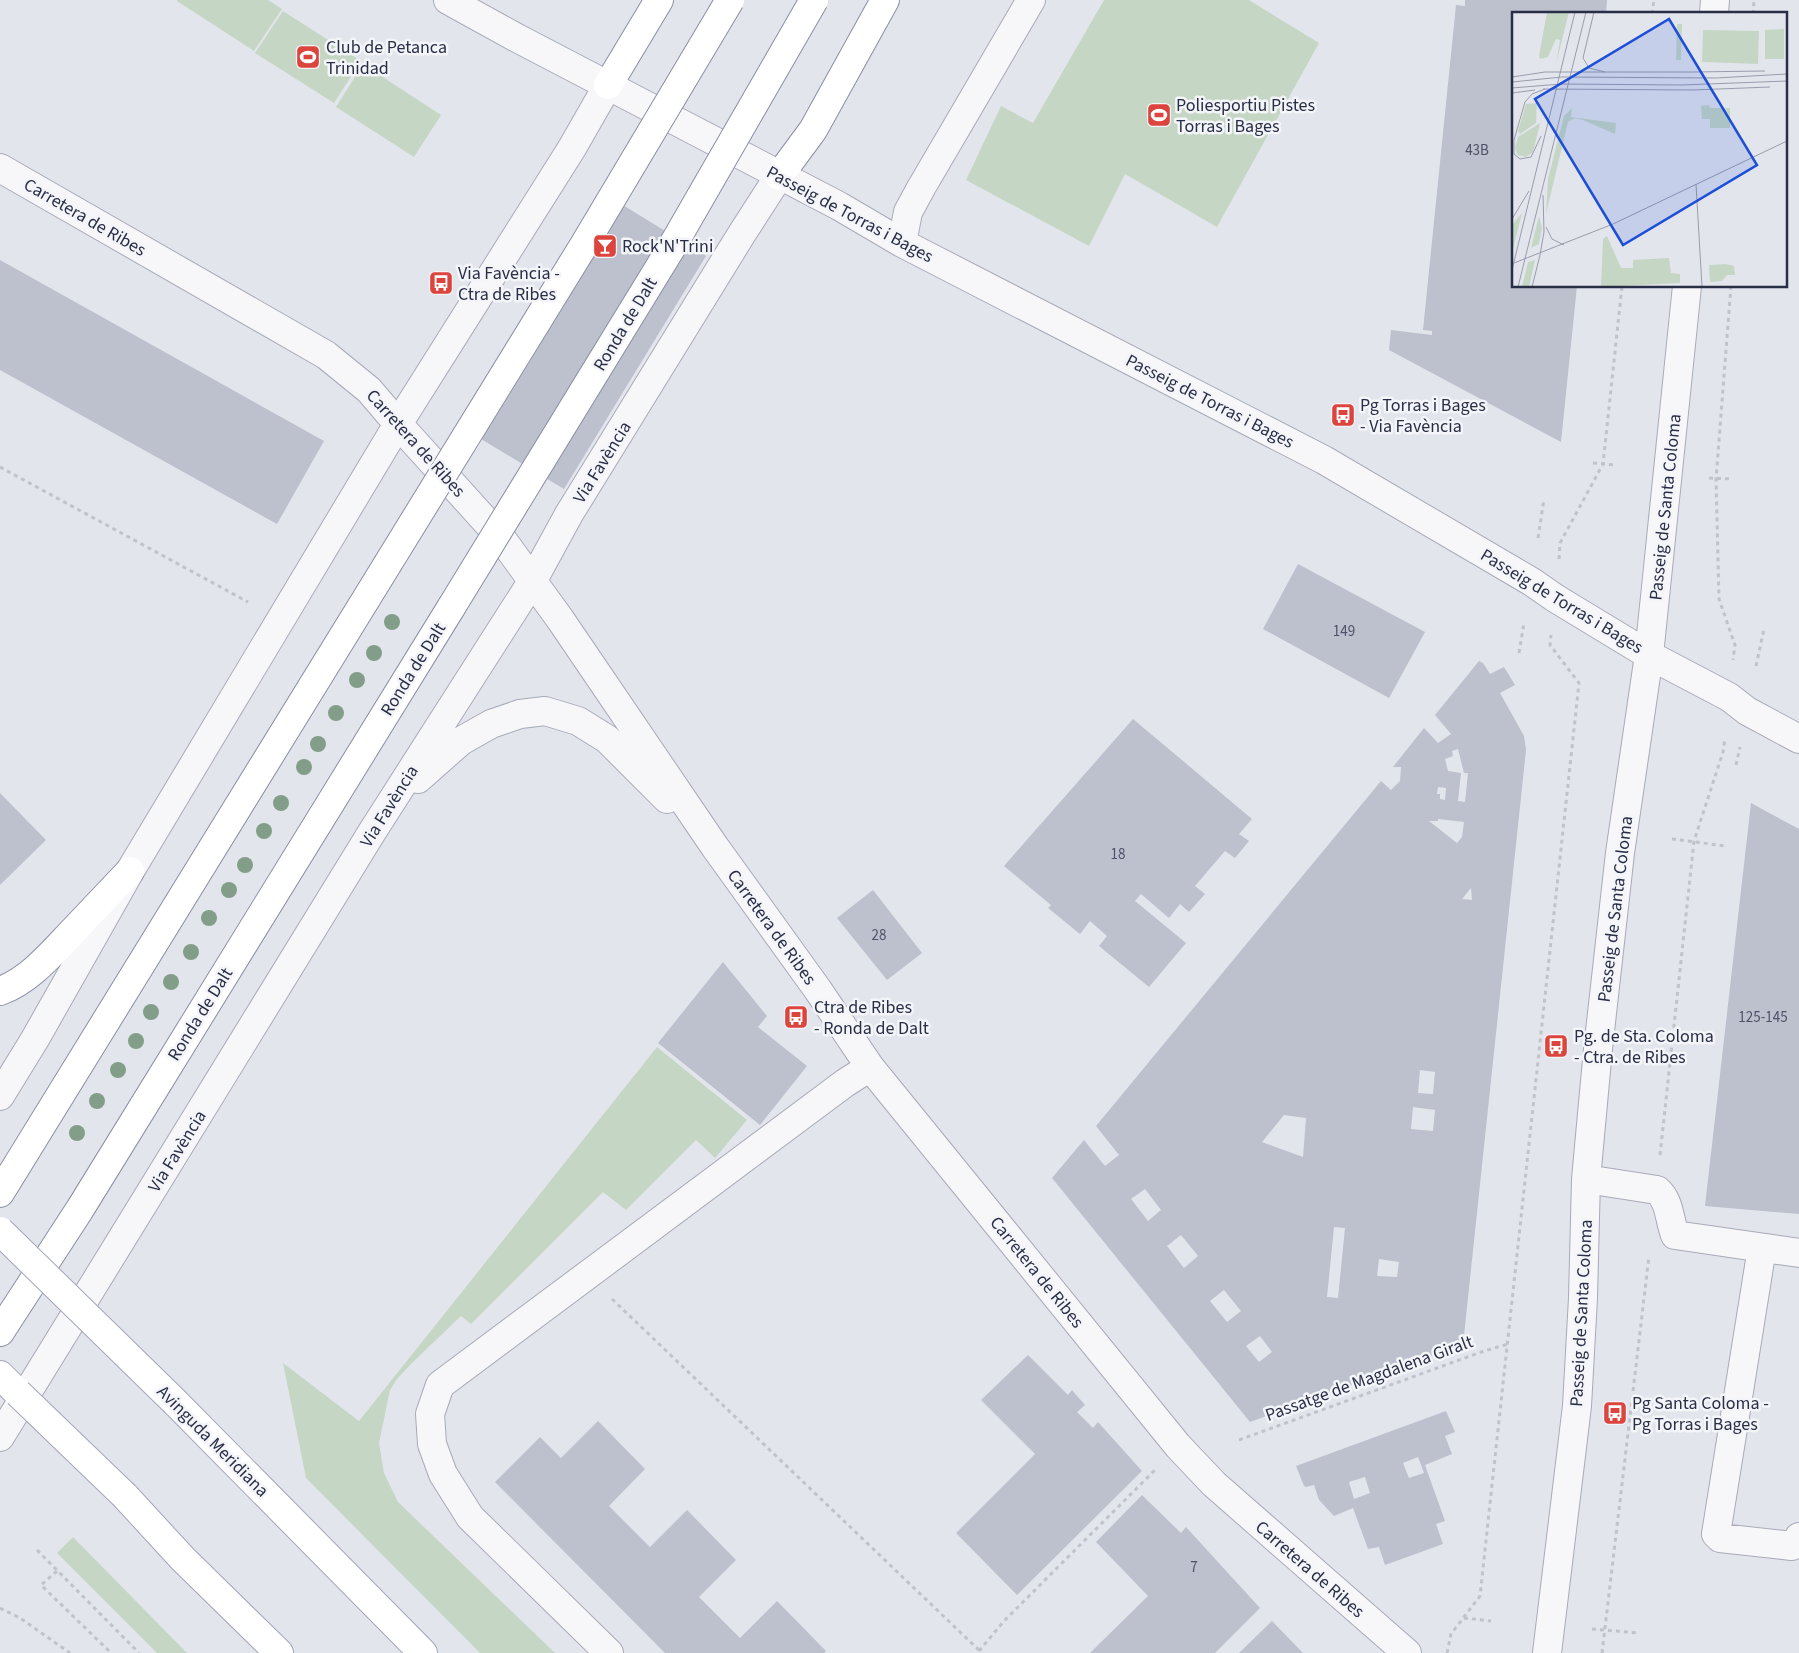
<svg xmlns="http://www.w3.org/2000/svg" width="1799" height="1653" font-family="'Source Sans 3',sans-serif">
	<rect width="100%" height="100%" fill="#e3e5ed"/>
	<path fill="#c5d7c4" d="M177 0H268L282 9 254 51 177 1Z
		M1104 0H1249L1319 43 1217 227 1125 174 1089 246 966 180 1001 106 1033 123Z
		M283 11 361 61 334 103 255 53Z
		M363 64 441 115 414 157 336 107Z
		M657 1047 747 1120 715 1158 696 1140 626 1210 603 1192 471 1324 461 1316 412 1363 397 1379 390 1390 379 1443 384 1473 398 1502 555 1653H480L306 1478 283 1363 359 1421Z
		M73 1537 187 1653H157L57 1553Z"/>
	<path fill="#bdc0cd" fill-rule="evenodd" d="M1465 0H1607L1606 14H1513V286H1577L1561 442 1389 350 1391 330 1432 335V331L1423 330 1456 5 1465 6Z
		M613 199 706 256 564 489 471 433Z
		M0 260 324 441 277 524 0 370Z
		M1298 564 1425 632 1389 698 1263 629Z
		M1479 661 1483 663 1490 674 1504 667 1515 685 1500 693 1524 736 1526 750 1463 1345 1250 1422 1052 1178 1084 1140 1105 1166 1119 1155 1096 1126 1381 781 1391 790 1400 781 1401 767H1393L1424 728 1438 743 1451 734 1435 715ZM1458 749 1464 773H1468L1465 802 1458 801 1461 773 1448 771 1445 759 1453 756 1452 751ZM1438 787 1446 788 1445 800 1440 799V794H1437ZM1438 819 1464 822 1462 837 1457 843 1429 821H1438ZM1471 888 1472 900 1462 899ZM1420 1070 1435 1072 1433 1094 1418 1093ZM1413 1107 1435 1110 1433 1131 1411 1129ZM1284 1115 1306 1118 1303 1157 1262 1142ZM1145 1189 1161 1210 1148 1221 1131 1199ZM1334 1227 1345 1228 1338 1298 1327 1297ZM1181 1235 1198 1256 1184 1268 1167 1246ZM1379 1259 1399 1262 1397 1277 1377 1276ZM1224 1290 1241 1311 1227 1322 1210 1301ZM1260 1336 1272 1352 1259 1362 1246 1346Z
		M1133 719 1252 819 1239 834 1249 841 1235 858 1225 851 1195 886 1205 894 1189 912 1180 904 1169 918 1141 894 1135 901 1186 943 1149 987 1099 946 1107 936 1090 921 1080 934 1048 908 1051 905 1004 866Z
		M0 793 46 840 0 885Z
		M1751 803 1799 829V1214L1705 1206Z
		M873 890 922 953 887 980 837 918Z
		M723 962 767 1016 758 1027 807 1066 760 1125 658 1043Z
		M1028 1355 1068 1395 1072 1390 1085 1405 1077 1412 1093 1428 1098 1422 1142 1471 1017 1595 956 1533 1035 1454 981 1400Z
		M1446 1411 1455 1432 1445 1436 1452 1454 1425 1465 1445 1521 1436 1524 1443 1544 1385 1565 1379 1547 1368 1549 1353 1508 1334 1516 1319 1500 1314 1485 1306 1487 1304 1486 1296 1466ZM1418 1457 1424 1473 1409 1478 1403 1463ZM1365 1477 1370 1493 1354 1499 1349 1482Z
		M598 1421 645 1469 609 1506 650 1547 687 1510 736 1560 699 1597 740 1638 777 1601 826 1651 824 1653H665L495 1482 540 1437 561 1458Z
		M1142 1495 1181 1533 1186 1527 1260 1608 1215 1653H1090L1148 1596 1096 1542Z
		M1272 1621 1303 1653H1239Z"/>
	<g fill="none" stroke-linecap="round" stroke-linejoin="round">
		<defs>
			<path id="minor" d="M448 0 517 38 839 206 902 243 1324 460 1532 582 1555 598 1649 655 1729 697 1747 711 1799 739
				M1714 14 1715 0
				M0 168 326 355 369 390 398 424 502 539 560 619 715 847 818 990 870 1067 1178 1446 1214 1484 1407 1653
				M902 243 908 212 921 188 1031 0
				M418 779 461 741 491 724 520 714 545 711 578 721 607 739 667 799
				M0 1096 35 1039 130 871 398 424 572 148 608 85
				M1586 1179 1657 1190C1670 1201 1669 1219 1675 1235L1799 1253
				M1762 1248 1716 1534 1720 1538 1792 1546 1797 1541 1799 1537
				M0 1437 372 832 533 580 569 514 741 235 779 176
				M609 1653 470 1517 443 1474 432 1444 430 1414 440 1385 845 1083 870 1067
				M1547 1653 1577 1406 1583 1298 1586 1179 1598 1049 1620 853 1649 655 1687 286"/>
			<path id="major" d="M0 1375 18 1393
				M176 1403 423 1653
				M125 1496 183 1559 279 1653"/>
			<path id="highway" d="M608 85 659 0
				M779 176 813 130 885 0
				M0 991C30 980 52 953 74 930 93 910 112 890 130 871
				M0 1193 387 565
				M0 1332 80 1209 452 606"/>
		</defs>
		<use href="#minor" stroke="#a7aab8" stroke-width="30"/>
		<use href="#major" stroke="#a1a6ba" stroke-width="30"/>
		<use href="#highway" stroke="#898fa5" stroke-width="30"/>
		<path stroke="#c1c3cb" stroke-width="3" stroke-dasharray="4 4" stroke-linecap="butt" d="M1652 14 1654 0
			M1753 14 1754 0
			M1731 286 1716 479 1719 599 1735 645 1733 660
			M1593 463 1615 465
			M0 467 248 602
			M1709 478 1732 479
			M1538 538 1544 499
			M1559 559 1560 543 1603 464 1622 286
			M1519 653 1524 623
			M1756 666 1764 629
			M1736 765 1740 747
			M1672 839 1726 846
			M1660 1155 1694 841 1723 752 1725 738
			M612 1299 982 1653
			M1239 1440 1484 1351 1508 1344
			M37 1550 139 1653
			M57 1571 41 1585 109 1651 107 1653
			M0 1608 20 1618 70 1653
			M1464 1618 1491 1621
			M1592 1629 1639 1633
			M979 1651 1004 1621 1155 1470
			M1447 1653 1451 1634 1480 1596 1579 683 1550 645 1551 635
			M1602 1653 1649 1256"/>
		<use href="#minor" stroke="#f7f7fa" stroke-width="28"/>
		<use href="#major" stroke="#fff" stroke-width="28"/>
		<use href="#highway" stroke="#fff" stroke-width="28"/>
		<defs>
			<path id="major-bridge" d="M0 1231 176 1403
				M18 1393 125 1496"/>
			<path id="highway-bridge" d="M387 565 584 245 730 0
				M452 606 670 250 814 0"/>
		</defs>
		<use href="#major-bridge" stroke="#a1a6ba" stroke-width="30" stroke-linecap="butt"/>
		<use href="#highway-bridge" stroke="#898fa5" stroke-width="30" stroke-linecap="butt"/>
		<use href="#major-bridge" stroke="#fff" stroke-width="28"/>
		<use href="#highway-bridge" stroke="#fff" stroke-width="28"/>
	</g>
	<g fill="#839e88">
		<circle cx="392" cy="622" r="8"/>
		<circle cx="374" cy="653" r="8"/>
		<circle cx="357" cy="680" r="8"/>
		<circle cx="336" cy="713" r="8"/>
		<circle cx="318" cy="744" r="8"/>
		<circle cx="304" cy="767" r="8"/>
		<circle cx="281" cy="803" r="8"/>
		<circle cx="264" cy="831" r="8"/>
		<circle cx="245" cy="865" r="8"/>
		<circle cx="229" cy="890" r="8"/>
		<circle cx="209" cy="918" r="8"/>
		<circle cx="191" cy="952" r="8"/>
		<circle cx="171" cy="982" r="8"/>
		<circle cx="151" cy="1012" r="8"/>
		<circle cx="136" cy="1041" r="8"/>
		<circle cx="118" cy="1070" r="8"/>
		<circle cx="97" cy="1101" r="8"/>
		<circle cx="77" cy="1133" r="8"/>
	</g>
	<defs>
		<symbol id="stadium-square" viewBox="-11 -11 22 22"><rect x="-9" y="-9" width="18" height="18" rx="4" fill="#dc443e" stroke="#f4f5f9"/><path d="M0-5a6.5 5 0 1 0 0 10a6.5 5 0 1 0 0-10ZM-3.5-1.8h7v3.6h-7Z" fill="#fff"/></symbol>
		<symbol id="bar-square" viewBox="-11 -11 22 22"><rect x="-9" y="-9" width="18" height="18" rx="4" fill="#dc443e" stroke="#f4f5f9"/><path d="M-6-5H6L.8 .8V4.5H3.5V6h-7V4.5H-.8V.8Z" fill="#fff"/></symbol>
		<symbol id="bus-square" viewBox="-11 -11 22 22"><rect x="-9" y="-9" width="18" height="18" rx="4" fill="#dc443e" stroke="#f4f5f9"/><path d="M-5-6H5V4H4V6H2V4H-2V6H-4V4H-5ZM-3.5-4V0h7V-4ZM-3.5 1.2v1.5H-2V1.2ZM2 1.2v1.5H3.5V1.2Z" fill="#fff"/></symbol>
	</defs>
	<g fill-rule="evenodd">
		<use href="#stadium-square" x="294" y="43" width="28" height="28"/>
		<use href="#stadium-square" x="1145" y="101" width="28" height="28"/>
		<use href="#bar-square" x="591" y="232" width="28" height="28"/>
		<use href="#bus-square" x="427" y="269" width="28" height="28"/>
		<use href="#bus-square" x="1329" y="401" width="28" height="28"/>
		<use href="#bus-square" x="782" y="1003" width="28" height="28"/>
		<use href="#bus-square" x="1542" y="1032" width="28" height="28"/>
		<use href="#bus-square" x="1601" y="1399" width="28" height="28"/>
	</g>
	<g text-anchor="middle" stroke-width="5" stroke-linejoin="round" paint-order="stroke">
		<g font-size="15" fill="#4e5268">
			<text x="1477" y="155">43B</text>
			<text x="1344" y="636">149</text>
			<text x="1118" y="859">18</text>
			<text x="879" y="940">28</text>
			<text x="1763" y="1022">125-145</text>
			<text x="1194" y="1572">7</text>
		</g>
		<g font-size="18" fill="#292e47" stroke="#f4f5f9" text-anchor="start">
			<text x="326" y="53">Club de Petanca<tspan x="326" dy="21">Trinidad</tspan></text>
			<text x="1176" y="111">Poliesportiu Pistes<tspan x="1176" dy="21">Torras i Bages</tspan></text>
			<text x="622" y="252">Rock'N'Trini</text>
			<text x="458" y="279">Via Favència -<tspan x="458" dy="21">Ctra de Ribes</tspan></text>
			<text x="1360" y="411">Pg Torras i Bages<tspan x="1360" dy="21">- Via Favència</tspan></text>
			<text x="814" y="1013">Ctra de Ribes<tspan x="814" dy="21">- Ronda de Dalt</tspan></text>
			<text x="1574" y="1042">Pg. de Sta. Coloma<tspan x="1574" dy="21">- Ctra. de Ribes</tspan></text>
			<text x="1632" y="1409">Pg Santa Coloma -<tspan x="1632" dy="21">Pg Torras i Bages</tspan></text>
		</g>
		<g font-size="18" fill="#292e47" stroke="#f4f5f9">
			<text transform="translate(850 214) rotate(28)" y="6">Passeig de Torras i Bages</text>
			<text transform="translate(85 217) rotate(30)" y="6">Carretera de Ribes</text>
			<text transform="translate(625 324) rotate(-59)" y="6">Ronda de Dalt</text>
			<text transform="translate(1210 401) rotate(27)" y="6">Passeig de Torras i Bages</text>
			<text transform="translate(416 443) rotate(48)" y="6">Carretera de Ribes</text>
			<text transform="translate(602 462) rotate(-58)" y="6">Via Favència</text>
			<text transform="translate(1665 507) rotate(-84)" y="6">Passeig de Santa Coloma</text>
			<text transform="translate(1562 601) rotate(31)" y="6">Passeig de Torras i Bages</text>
			<text transform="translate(413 669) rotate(-58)" y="6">Ronda de Dalt</text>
			<text transform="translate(389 806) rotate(-58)" y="6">Via Favència</text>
			<text transform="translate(1615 909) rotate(-83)" y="6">Passeig de Santa Coloma</text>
			<text transform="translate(772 927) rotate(54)" y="6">Carretera de Ribes</text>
			<text transform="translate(200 1014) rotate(-58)" y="6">Ronda de Dalt</text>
			<text transform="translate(177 1151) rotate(-58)" y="6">Via Favència</text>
			<text transform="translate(1037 1272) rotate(51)" y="6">Carretera de Ribes</text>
			<text transform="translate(1581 1313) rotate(-87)" y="6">Passeig de Santa Coloma</text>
			<text transform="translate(1369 1378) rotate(-20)" y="6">Passatge de Magdalena Giralt</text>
			<text transform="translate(213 1441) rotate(45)" y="6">Avinguda Meridiana</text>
			<text transform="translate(1310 1569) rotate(41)" y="6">Carretera de Ribes</text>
		</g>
	</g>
	<g transform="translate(1512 12)">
		<rect width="275" height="275" fill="#e3e5ed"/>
		<path d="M35 0H57L44 52 48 28 44 27 36 45 28 47 27 44ZM165 12H170L169 48H164ZM272 17V47H253V18ZM191 18 247 19 246 52 190 50ZM34 87 21 140 14 145 6 143 3 136 6 125 28 111ZM25 91 24 111 8 122 6 119 14 92ZM197 93 198 96H218V116H198V107H190L189 94ZM60 96 59 105 104 111 103 122 71 108 63 106 56 110 34 202 36 167 52 104ZM10 201 0 241V213ZM27 204 30 216 27 232 19 236ZM95 224 109 256H121V248L157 246 159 261 168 262V271L89 275 91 227ZM23 248 17 275H10L16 250ZM214 252 222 254 223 263H215L210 269 198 270 197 253Z" fill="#c5d7c4"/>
		<path fill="none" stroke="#999cab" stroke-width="1" d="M82 0 71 46 77 56 93 60M180 60 253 59M0 65 33 60H180M0 70 50 65 204 66 275 62M0 76 49 72 169 73 275 69M31 77 181 78M181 78 258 75M0 81 23 78M29 124 19 145 8 147 2 142V128L13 90 20 82 33 77M184 172 190 275M0 207 17 179M34 215 40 227 52 233M28 243 32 220 31 183M2 251 101 212 275 129M0 258 63 0M6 275 74 0M20 275 28 243"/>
		<path fill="#1d4ed8" fill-opacity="0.15" stroke="#1d4ed8" stroke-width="2.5" d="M157 7 245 153 111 233 23 87Z"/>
		<rect width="275" height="275" fill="none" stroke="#292e47" stroke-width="2.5"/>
	</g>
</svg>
